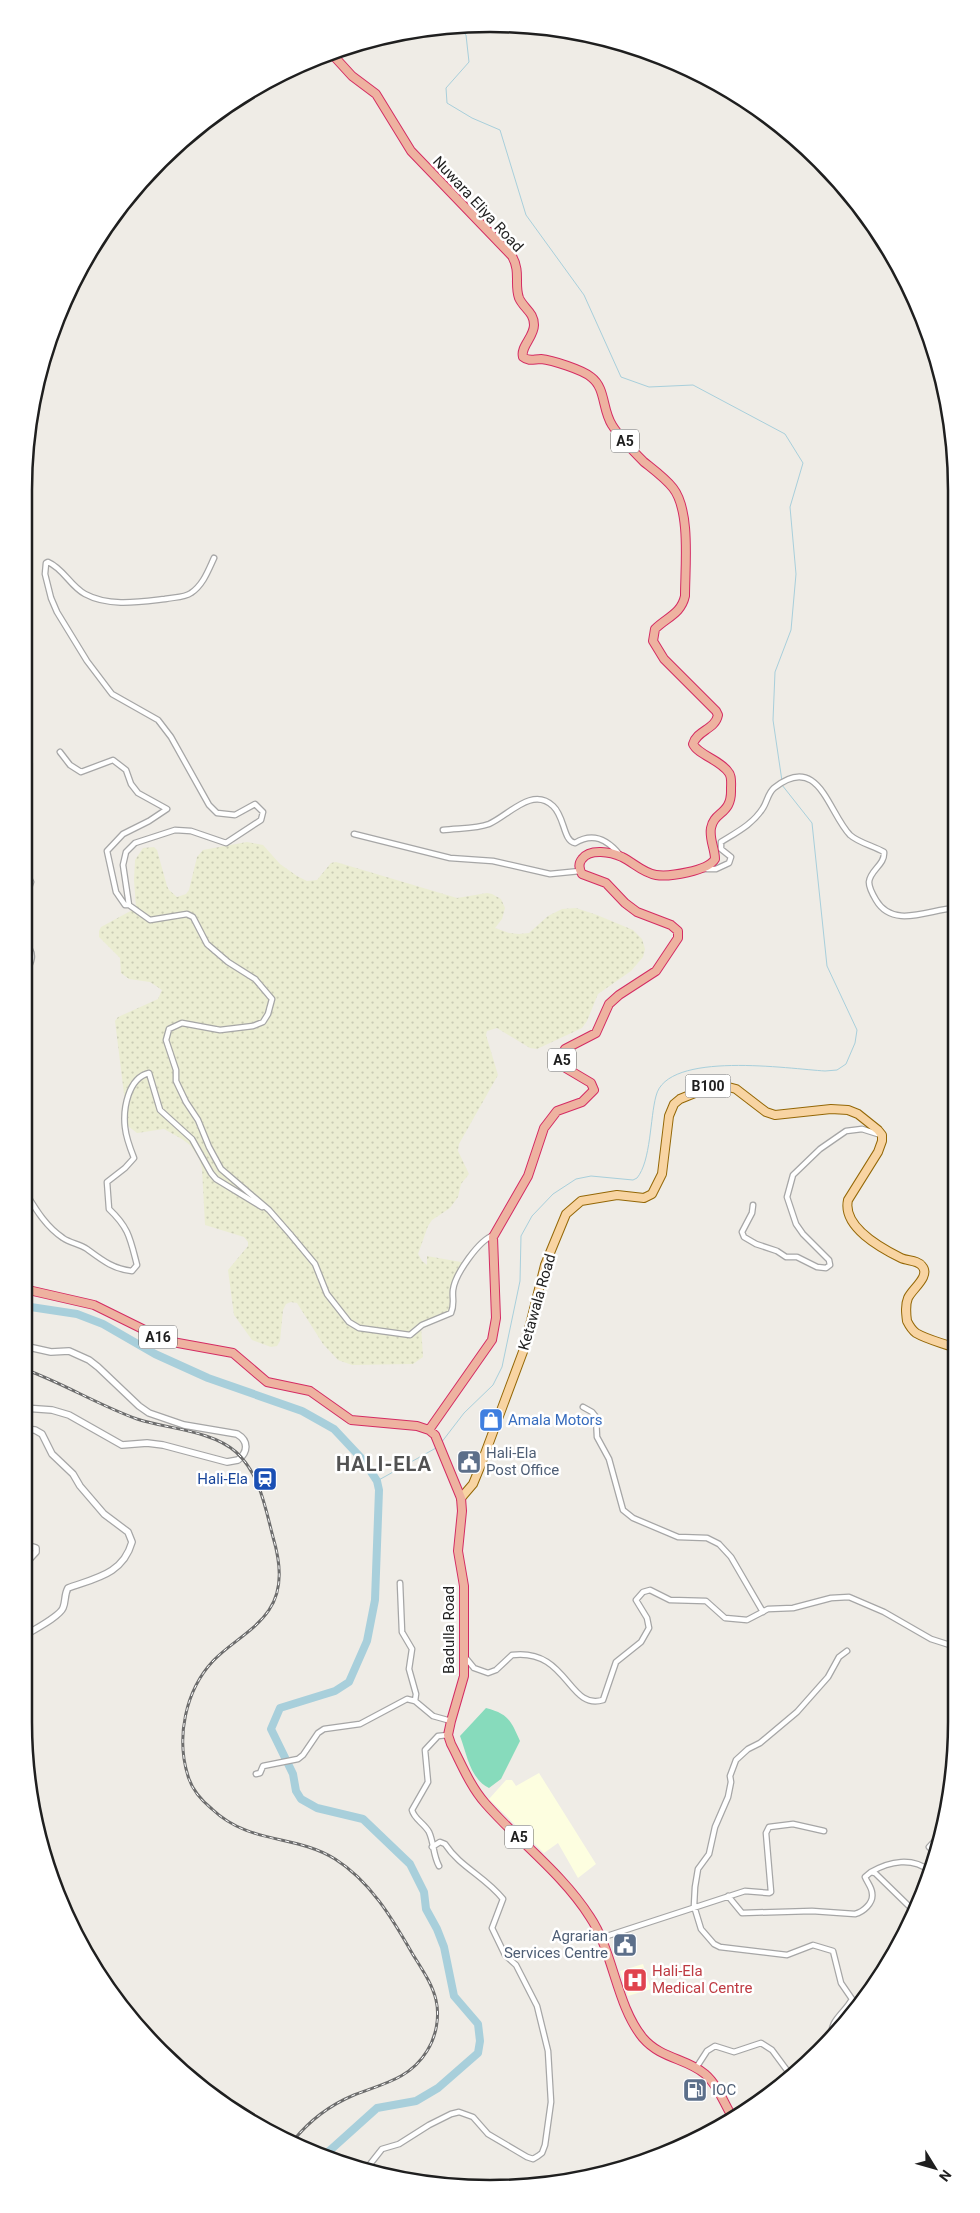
<svg xmlns="http://www.w3.org/2000/svg" width="980" height="2213" font-family="Roboto,sans-serif">
	<defs>
		<pattern id="farmland-dots" width="8" height="8" patternUnits="userSpaceOnUse" patternTransform="scale(1.25)"><rect width="8" height="8" fill="#ebedd2"/><path d="M2 2h.1M6 6h.1" fill="none" stroke="#c9cbb4" stroke-width="1.8" stroke-linecap="round"/></pattern>
	</defs>
	<rect width="100%" height="100%" fill="#efece6"/>
	<path fill="#fdfee0" d="M539 1773 596 1864 578 1878 558 1843 544 1853 489 1799 506 1780H512L516 1786Z
		M643 1964 651 1989 628 1996 620 1971Z"/>
	<path fill="url(#farmland-dots)" d="M247 842 263 845 280 864 297 876 307 881 317 880 331 863 336 862 457 898 487 893 492 894 501 899 505 908 502 919 495 928 509 933 519 934 529 933 548 916 562 909 576 908 597 915 633 930 642 939 645 949 643 957 631 971 598 994 587 1021 582 1028 537 1049 530 1048 497 1028 487 1031 486 1035 498 1075 459 1144 458 1151 469 1174 461 1184 458 1197 450 1208 432 1220 428 1226 418 1254 422 1261 427 1265V1256L461 1262 464 1264 452 1291 451 1313 421 1326 423 1357 413 1364 352 1365 338 1360 323 1344 297 1303 291 1302 286 1304 283 1310 280 1341 277 1346 271 1347 252 1340 234 1315 228 1270 248 1246V1242L244 1237 205 1225 202 1168 199 1158 190 1145 182 1139 164 1129 137 1133 128 1126 115 1021 118 1017 158 999 162 990 150 982 129 979 121 973 120 958 99 937V931L101 927 136 908 134 880 135 860 143 848 154 847 157 850 167 886 169 890 177 897 186 894 189 890 197 857 203 850Z"/>
	<path fill="#87dbbc" d="M486 1708C509 1714 511 1721 520 1741L501 1779 489 1788C470 1779 467 1754 460 1736Z"/>
	<g fill="none" stroke-linecap="round" stroke-linejoin="round">
		<path stroke="#a8cfdb" stroke-width="1" d="M457 27 466 35 469 62 446 88 447 103 472 118 500 130 526 215 584 295 621 377 649 387 693 385 785 434 803 463 790 507 796 574 791 630 775 672 773 720 782 781
			M441 1443 464 1413 493 1385 502 1367 520 1281 521 1236 532 1216 553 1194 576 1179 591 1176 633 1180 637 1178C651 1161 650 1118 656 1096 667 1050 790 1069 825 1071L837 1070 846 1064 855 1043 857 1030 827 966 812 823 782 785
			M377 1481 436 1448"/>
		<path stroke="#a8cfdb" stroke-width="8" d="M24 1306 77 1314 103 1324 155 1354 208 1378 302 1411 334 1429 364 1461 377 1481 379 1490 375 1600 367 1641 349 1682 335 1691 280 1708 271 1729 293 1774 296 1791 301 1799 317 1808 363 1819 410 1864 424 1892 426 1909 437 1929 444 1947 454 1996 478 2024 480 2041 478 2053 438 2088 416 2101 377 2108 327 2153"/>
		<defs>
			<path id="minor" d="M214 558C208 571 203 585 191 593 184 598 173 597 165 599 139 602 109 607 85 594 70 586 64 569 48 562L46 563 45 574 51 598 57 612 87 661 112 694 158 720 171 737 209 805 217 813 235 815 255 804 263 812 261 820 226 843 191 831 175 830 135 843 126 852 123 865 129 905 150 920 187 914 193 917 207 944 228 962 255 979 272 999 268 1014 263 1022 253 1026 220 1030 182 1023 169 1029 166 1040 176 1070V1081L186 1102 198 1120 209 1147 221 1169 269 1210 290 1234 315 1264 327 1294 349 1322 359 1328 410 1335 422 1325 451 1313C455 1304 452 1298 453 1290 455 1274 479 1240 494 1235
				M60 752 70 765 81 772 113 760 126 770 131 784 138 793 167 809 149 821 123 834 107 851 116 892 125 905H129
				M443 830C457 828 476 829 489 824 508 816 532 786 553 806 565 817 563 841 575 843 593 832 607 839 620 855
				M354 834 450 858 493 861 550 874 580 871
				M704 869H716L729 863 731 857 721 849V842C737 832 753 824 763 808 767 802 768 793 774 788 819 752 828 812 850 835 859 843 874 846 884 852 885 865 870 870 869 882 869 888 873 895 876 900 893 929 928 910 954 908
				M24 903 31 882 24 868
				M24 912V906
				M24 976C30 965 38 953 24 944
				M954 976 952 982 954 1024
				M24 1190C35 1208 45 1226 63 1238 70 1243 80 1244 87 1249 102 1260 113 1269 132 1271L137 1265C130 1238 129 1228 109 1209L107 1182 125 1168 134 1158C130 1148 126 1137 125 1127 123 1109 128 1078 149 1073L160 1110 192 1139 211 1173 216 1179 262 1207
				M753 1205 752 1213 742 1232 744 1237 756 1244 777 1251 786 1257H797L817 1267 826 1268 830 1265 829 1260 803 1234 796 1224 787 1197 793 1175 820 1149 846 1131 862 1129 881 1135
				M583 1407 592 1412 596 1417 597 1437 609 1459 623 1510 633 1518 678 1537 707 1538 719 1544 731 1557 763 1612
				M400 1583 402 1632 412 1649 409 1669 416 1694 415 1701
				M465 1657 474 1668 488 1673 496 1670 512 1655C568 1648 568 1711 603 1700L616 1662 641 1642 649 1628 647 1618 636 1600 643 1592 650 1590 670 1600 706 1601 725 1618 747 1620 768 1609 793 1608 831 1598 849 1597 884 1612 931 1639 956 1647
				M256 1774 260 1773 263 1766 298 1759 303 1755 318 1733 324 1729 360 1724 407 1699 415 1701 433 1716 451 1721
				M936 1853 929 1847 941 1834
				M439 1866C433 1855 434 1843 429 1832 424 1823 414 1819 412 1810L428 1782 425 1750 438 1736 448 1735
				M871 1872C890 1861 912 1857 930 1871
				M728 1896 742 1913 812 1911 855 1914C863 1912 874 1903 872 1893 872 1888 867 1882 865 1877L871 1872 875 1873 914 1911
				M601 1938 745 1891 769 1893 771 1892 766 1833 769 1827 793 1824 824 1831
				M833 2037C827 2022 846 2012 852 1999L841 1983 833 1951 813 1945 787 1955 720 1947 714 1944 701 1929 694 1906 695 1887 698 1869 709 1854 715 1827 728 1797 731 1782 730 1776 736 1760 748 1749 760 1743 797 1712 828 1677 839 1657 847 1651
				M696 2068 707 2051 715 2046 734 2052 761 2043 772 2050 789 2073
				M367 2168 382 2149 399 2144 429 2125 451 2114 459 2112 473 2117 488 2134 527 2157 533 2159 538 2156 542 2153 545 2145 551 2102 548 2051 537 2006 516 1965 505 1955 492 1928 503 1899C486 1877 460 1867 445 1844L440 1842 432 1847"/>
			<path id="tertiary" d="M24 1298 25 1289
				M24 1408 52 1410 69 1415 122 1445 147 1443 163 1445 227 1462 238 1460C248 1452 249 1441 237 1434L184 1425 149 1413 139 1406 98 1367 89 1360 69 1351 51 1352 24 1346
				M24 1565 36 1552V1548L33 1547 24 1553
				M24 1601 27 1596 24 1588
				M24 1636C33 1630 59 1617 63 1608 66 1601 64 1595 68 1588 96 1578 123 1574 132 1542L128 1532 104 1514 80 1486 73 1474 52 1454 42 1434 35 1430 24 1429"/>
			<path id="primary" d="M461 1498 473 1484 480 1467 524 1349 545 1265 566 1214 581 1201 617 1195 644 1198 652 1194 662 1174 669 1116 674 1104 680 1099 717 1084 736 1089 766 1112 775 1115 831 1109 848 1110 858 1114 878 1130 882 1135V1141L878 1152 848 1200C842 1227 881 1248 901 1258 907 1261 918 1260 922 1266 931 1276 912 1289 908 1298 905 1305 906 1313 907 1321 909 1325 912 1330 916 1333 928 1340 943 1343 955 1348"/>
			<path id="trunk" d="M331 53 352 76 376 94 411 151 512 256C521 272 514 284 519 298 524 309 534 312 534 325 534 337 520 347 523 357 529 362 534 359 541 359 552 360 583 370 591 377 606 388 602 410 612 425 620 438 633 451 644 462 654 470 665 478 673 488 691 511 685 567 685 596 681 614 667 617 655 629L653 641 664 659 716 711 718 715C715 730 697 730 693 744 698 755 721 760 729 773 732 777 731 784 731 789 732 815 714 811 711 828 709 839 715 849 715 859 708 871 669 877 656 875 643 873 634 863 622 857 611 852 590 848 582 859 578 864 579 869 582 874L606 883 625 903 637 912 671 925 678 931V938L656 971 619 995 609 1004 596 1033 565 1049 562 1055 564 1067 591 1083 594 1090 582 1102 557 1111 544 1128 528 1176 493 1237 496 1318 492 1340 429 1430
				M24 1289 94 1305 167 1341 233 1353 267 1382 310 1391 351 1420 417 1426 429 1430 435 1435 461 1498 462 1511 458 1551 464 1586V1676L451 1721 448 1735 451 1744C461 1763 470 1786 485 1803 519 1842 562 1873 590 1917 614 1953 616 2005 643 2038 661 2059 686 2058 705 2074 718 2085 724 2104 733 2118"/>
		</defs>
		<use href="#minor" stroke="#a6a6a6" stroke-width="7"/>
		<use href="#tertiary" stroke="#a6a6a6" stroke-width="8"/>
		<use href="#primary" stroke="#946706" stroke-width="10"/>
		<use href="#trunk" stroke="#d42c63" stroke-width="10"/>
		<use href="#minor" stroke="#fff" stroke-width="4.5"/>
		<use href="#tertiary" stroke="#fff" stroke-width="5.5"/>
		<use href="#primary" stroke="#f8d4a2" stroke-width="8"/>
		<use href="#trunk" stroke="#eeb2a0" stroke-width="8"/>
		<defs>
			<path id="rail" d="M24 1369C63 1383 98 1405 137 1419 167 1429 211 1430 236 1452 260 1474 265 1507 273 1537 280 1561 284 1588 269 1610 255 1631 230 1643 213 1661 185 1691 176 1738 188 1776 192 1790 201 1800 212 1809 250 1845 295 1834 335 1859 370 1881 392 1918 412 1953 421 1968 432 1983 436 2000 440 2017 436 2037 427 2051 410 2079 382 2084 354 2095 330 2105 309 2121 293 2141"/>
		</defs>
		<use href="#rail" stroke="#6d6d6d" stroke-width="3"/>
		<use href="#rail" stroke="#fff" stroke-width="1" stroke-dasharray="4" stroke-linecap="butt"/>
	</g>
	<defs>
		<symbol id="shop-square" viewBox="-11 -11 22 22"><rect x="-9" y="-9" width="18" height="18" rx="4" fill="#3f7fe0" stroke="#fff"/><path d="M-5-2.5h2.3a2.7 3.5 0 0 1 5.4 0H5L5.5 6h-11ZM-1.5-2.5h3a1.5 2.3 0 0 0-3 0Z" fill="#fff"/></symbol>
		<symbol id="civic-square" viewBox="-11 -11 22 22"><rect x="-9" y="-9" width="18" height="18" rx="4" fill="#5c6f8a" stroke="#fff"/><path d="M-.6-6.5H3V-4.5H.6V-3L4-1V1h2V6H-6V1h2V-1L-.6-3ZM-1.2 2.5V6h2.4V2.5Z" fill="#fff"/></symbol>
		<symbol id="station-square" viewBox="-11 -11 22 22"><rect x="-9" y="-9" width="18" height="18" rx="4" fill="#1a4fb4" stroke="#fff"/><path d="M-3-6H3Q5-6 5-4V2Q5 4 3 4L4.5 6H3L1.5 4h-3L-3 6H-4.5L-3 4Q-5 4-5 2V-4Q-5-6-3-6ZM-3.5-4v3h7v-3ZM-3.5 1v1.5H-2V1ZM2 1v1.5H3.5V1Z" fill="#fff"/></symbol>
		<symbol id="hospital-square" viewBox="-11 -11 22 22"><rect x="-9" y="-9" width="18" height="18" rx="4" fill="#e0444e" stroke="#fff"/><path d="M-5-5h3v3.5h4V-5h3V5h-3V1.5h-4V5h-3Z" fill="#fff"/></symbol>
		<symbol id="fuel-square" viewBox="-11 -11 22 22"><rect x="-9" y="-9" width="18" height="18" rx="4" fill="#5c6f8a" stroke="#fff"/><path d="M-5.5-6h7V0h2V4h1.3V-2.5L3-4.5l.8-.8L6-3V5H2.5V1h-1V6h-7ZM-4.2-4.7v3.2H.2V-4.7Z" fill="#fff"/></symbol>
	</defs>
	<g fill-rule="evenodd">
		<use href="#shop-square" x="477" y="1406" width="28" height="28"/>
		<use href="#civic-square" x="455" y="1448" width="28" height="28"/>
		<use href="#station-square" x="251" y="1465" width="28" height="28"/>
		<use href="#civic-square" x="611" y="1931" width="28" height="28"/>
		<use href="#hospital-square" x="621" y="1966" width="28" height="28"/>
		<use href="#fuel-square" x="681" y="2076" width="28" height="28"/>
	</g>
	<g text-anchor="middle" stroke-width="5" stroke-linejoin="round" paint-order="stroke">
		<g fill="#fff" stroke="#626262" stroke-width="1">
			<rect x="611" y="429.5" width="28" height="23" rx="4"/>
			<rect x="548" y="1048.5" width="28" height="23" rx="4"/>
			<rect x="685.5" y="1074.5" width="45" height="23" rx="4"/>
			<rect x="139" y="1325.5" width="38" height="23" rx="4"/>
			<rect x="505" y="1825.5" width="28" height="23" rx="4"/>
		</g>
		<g font-size="14" font-weight="bold" fill="#1f1f1f">
			<text x="625" y="446">A5</text>
			<text x="562" y="1065">A5</text>
			<text x="708" y="1091">B100</text>
			<text x="158" y="1342">A16</text>
			<text x="519" y="1842">A5</text>
		</g>
		<g font-size="15" fill="#1f1f1f" stroke="#fff">
			<text transform="translate(478 204) rotate(47)" y="5">Nuwara Eliya Road</text>
			<text transform="translate(537 1302) rotate(-74)" y="5">Ketawala Road</text>
			<text transform="translate(449 1630) rotate(-90)" y="5">Badulla Road</text>
		</g>
		<g font-size="15" fill="#366cbe" stroke="#fff" text-anchor="start">
			<text x="508" y="1425">Amala Motors</text>
		</g>
		<g font-size="15" fill="#4e5e75" stroke="#fff" text-anchor="start">
			<text x="486" y="1458">Hali-Ela<tspan x="486" dy="17">Post Office</tspan></text>
			<text x="608" y="1941" text-anchor="end">Agrarian<tspan x="608" dy="17">Services Centre</tspan></text>
			<text x="712" y="2095">IOC</text>
		</g>
		<g font-size="15" fill="#164399" stroke="#fff" text-anchor="end">
			<text x="248" y="1484">Hali-Ela</text>
		</g>
		<g font-size="15" fill="#be3a42" stroke="#fff" text-anchor="start">
			<text x="652" y="1976">Hali-Ela<tspan x="652" dy="17">Medical Centre</tspan></text>
		</g>
		<g font-size="20" font-weight="bold" letter-spacing="1" fill="#525252" stroke="#fff">
			<text x="384" y="1471">HALI-ELA</text>
		</g>
	</g>
	<path d="M0 0H980V2213H0ZM490 32H490A458 458 0 0 1 948 490V1722A458 458 0 0 1 490 2180H490A458 458 0 0 1 32 1722V490A458 458 0 0 1 490 32Z" fill="#fff" fill-rule="evenodd"/>
	<path fill="none" stroke="#1f1f1f" stroke-width="2.5" d="M490 32H490A458 458 0 0 1 948 490V1722A458 458 0 0 1 490 2180H490A458 458 0 0 1 32 1722V490A458 458 0 0 1 490 32Z"/>
	<g transform="translate(935 2168) rotate(127)" stroke="#ffffff" stroke-width="4" paint-order="stroke">
	<path d="M0-4L9 19L0 12L-9 19Z" fill="#1f1f1f"/>
	<text y="-8" font-size="14" font-weight="bold" text-anchor="middle" fill="#1f1f1f">N</text>
	</g>
</svg>
